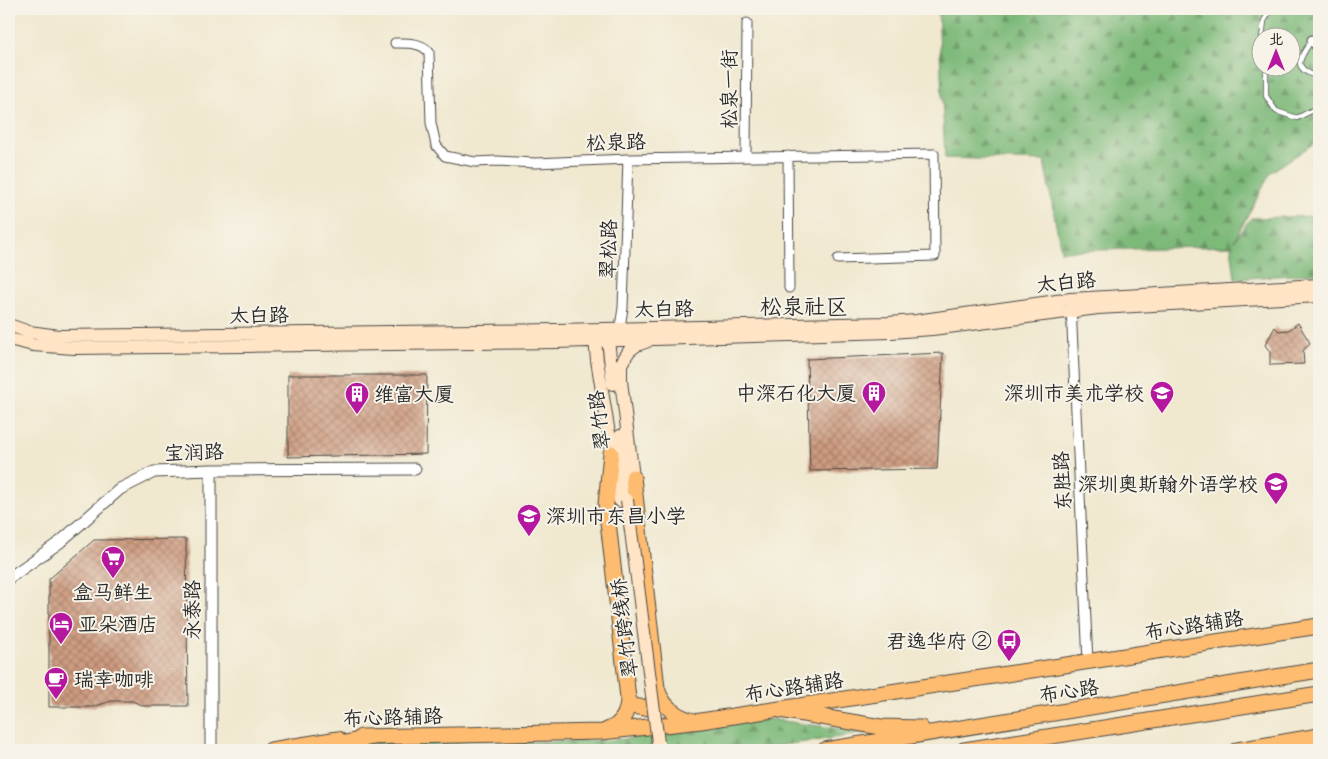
<svg xmlns="http://www.w3.org/2000/svg" width="1328" height="759" font-family="Mynerve,'LXGW WenKai TC',sans-serif">
	<defs>
		<pattern id="forest-firs" width="22" height="20" patternUnits="userSpaceOnUse" patternTransform="scale(1.25)"><rect width="22" height="20" fill="#7db979"/><path d="M5 1l3.5 6h-7zM16 11l3.5 6h-7z" fill="#679763"/></pattern>
		<pattern id="building-cross-hatch" width="8" height="8" patternUnits="userSpaceOnUse" patternTransform="scale(1.25)"><rect width="8" height="8" fill="#ce9b80"/><path d="M0 0l8 8M0 8l8-8" fill="none" stroke="#a77f69"/></pattern>
	</defs>
	<rect width="100%" height="100%" fill="#f7f3e8"/>
	<filter id="ink" filterUnits="userSpaceOnUse"><feTurbulence type="fractalNoise" baseFrequency=".02" numOctaves="2"/><feDisplacementMap in="SourceGraphic" scale="10" xChannelSelector="R" yChannelSelector="G"/><feConvolveMatrix kernelMatrix="1 2 1 2 8 2 1 2 1" color-interpolation-filters="sRGB"/></filter>
	<filter id="wash" filterUnits="userSpaceOnUse"><feTurbulence type="fractalNoise" baseFrequency=".0096" numOctaves="4" result="noise"/><feDisplacementMap in="SourceGraphic" scale="20" xChannelSelector="R" yChannelSelector="G"/><feGaussianBlur stdDeviation="1.12" result="paint"/><feColorMatrix in="noise" values="0 0 0 0 0 0 0 0 0 0 0 0 0 0 0 0 0 1.4 0 .05"/><feComposite in="paint" operator="in"/></filter>
	<g filter="url(#wash)">
		<rect width="100%" height="100%" fill="#f0e8cf"/>
		<path fill="url(#forest-firs)" stroke="#547252" fill-rule="evenodd" d="M938 9H1319V140L1271 172 1234 241 1251 218 1319 216V273L1235 279 1231 246 1061 251 1044 161 945 158ZM1260 38H1290V68H1260Z
			M770 719 869 733 748 750H339L373 743H497L616 740Z"/>
		<g id="blocks">
			<path fill="url(#building-cross-hatch)" d="M1298 323 1310 343 1303 351 1304 364 1270 365V352L1265 345 1275 327 1279 331 1289 330Z
				M943 353 937 469 810 471 807 359Z
				M288 375H427L426 454 288 457Z
				M186 539 188 706H144L132 701H111L93 707H49V579L94 540Z"/>
		</g>
	</g>
	<g filter="url(#ink)">
		<use href="#blocks" fill-opacity="0" stroke="#494744" stroke-width="1"/>
		<g fill="none" stroke-linecap="round" stroke-linejoin="round">
			<defs>
				<path id="service" d="M1262 38 1264 21 1271 9
					M1312 40C1299 59 1291 69 1319 77
					M1266 68V96L1276 111 1297 118 1319 107"/>
				<path id="minor" d="M1312 40 1319 49
					M395 43C407 43 421 42 429 52L431 123 436 145 445 156 475 162 497 161 535 163 628 159 934 154 935 256 838 259
					M746 156 747 23
					M788 156 789 288
					M1071 307 1088 662
					M619 333 623 308 628 159"/>
				<path id="tertiary" d="M9 578 60 542 120 489 154 472 211 470 415 469
					M211 750V470"/>
				<path id="secondary" d="M9 325 29 332 59 336 556 330 888 323 916 321 1071 299 1319 285
					M600 334 595 341 597 360 620 501
					M605 335 608 340 613 384
					M9 339 33 345 74 348 556 342 891 332 932 329 1098 308 1319 296
					M620 436 626 493
					M631 486 633 477 621 381V364L629 351 637 345 648 341"/>
				<path id="primary" d="M633 477 657 688C661 705 677 718 694 721
					M628 698 632 706 645 708 654 703 657 693
					M607 730C622 725 628 713 628 698L606 504 611 453
					M361 737 602 732 701 721 1319 626
					M271 750 338 739
					M1237 750 1319 736"/>
				<path id="trunk" d="M780 710 881 727 921 728
					M313 750 373 737
					M825 750 1319 670
					M964 750 1319 694"/>
			</defs>
			<use href="#service" stroke="#494744" stroke-width="6"/>
			<use href="#minor" stroke="#494744" stroke-width="11"/>
			<use href="#tertiary" stroke="#494744" stroke-width="13"/>
			<use href="#secondary" stroke="#494744" stroke-width="14"/>
			<use href="#primary" stroke="#494744" stroke-width="17"/>
			<use href="#trunk" stroke="#494744" stroke-width="17"/>
			<use href="#service" stroke="#fff" stroke-width="4.5"/>
			<use href="#minor" stroke="#fff" stroke-width="9"/>
			<use href="#tertiary" stroke="#fff" stroke-width="11"/>
			<use href="#secondary" stroke="#ffe4c6" stroke-width="12"/>
			<use href="#primary" stroke="#febc70" stroke-width="15"/>
			<use href="#trunk" stroke="#febc70" stroke-width="15"/>
			<defs>
				<path id="secondary-bridge" d="M627 500 659 750"/>
			</defs>
			<use href="#secondary-bridge" stroke="#494744" stroke-width="14" stroke-linecap="butt"/>
			<use href="#secondary-bridge" stroke="#ffe4c6" stroke-width="12"/>
		</g>
	</g>
	<defs>
		<symbol id="building-pin" viewBox="-11 -11 22 30"><path d="M0 17L-7.5 6A9.5 9.5 0 1 1 7.5 6Z" fill="#b5179e" stroke="#f7f3e8"/><path d="M-4-6H4V6H1V3H-1V6H-4ZM-2.5-4.3h1.7v1.8h-1.7ZM.8-4.3h1.7v1.8H.8ZM-2.5-1h1.7V.8h-1.7ZM.8-1h1.7V.8H.8Z" fill="#fff"/></symbol>
		<symbol id="school-pin" viewBox="-11 -11 22 30"><path d="M0 17L-7.5 6A9.5 9.5 0 1 1 7.5 6Z" fill="#b5179e" stroke="#f7f3e8"/><path d="M0-5L7-2L0 1L-7-2ZM-4 1L0 2.5L4 1V4Q0 6-4 4Z" fill="#fff"/></symbol>
		<symbol id="supermarket-pin" viewBox="-11 -11 22 30"><path d="M0 17L-7.5 6A9.5 9.5 0 1 1 7.5 6Z" fill="#b5179e" stroke="#f7f3e8"/><path d="M-6-5.5h2.5l.6 2H6L4.5 2H-2.5L-4.4-4H-6ZM-1.5 3.2a1.3 1.3 0 1 0 .1 0ZM3 3.2a1.3 1.3 0 1 0 .1 0Z" fill="#fff"/></symbol>
		<symbol id="hotel-pin" viewBox="-11 -11 22 30"><path d="M0 17L-7.5 6A9.5 9.5 0 1 1 7.5 6Z" fill="#b5179e" stroke="#f7f3e8"/><path d="M-6-4.5h1.5V1H6V5H4.5V3h-9V5H-6ZM-4 0a1.8 1.8 0 1 1 3.6 0ZM.5 0V-2.5h3Q6-2.5 6 0Z" fill="#fff"/></symbol>
		<symbol id="bus-pin" viewBox="-11 -11 22 30"><path d="M0 17L-7.5 6A9.5 9.5 0 1 1 7.5 6Z" fill="#b5179e" stroke="#f7f3e8"/><path d="M-5-6H5V4H4V6H2V4H-2V6H-4V4H-5ZM-3.5-4V0h7V-4ZM-3.5 1.2v1.5H-2V1.2ZM2 1.2v1.5H3.5V1.2Z" fill="#fff"/></symbol>
		<symbol id="cafe-pin" viewBox="-11 -11 22 30"><path d="M0 17L-7.5 6A9.5 9.5 0 1 1 7.5 6Z" fill="#b5179e" stroke="#f7f3e8"/><path d="M-5.5-4.5H6V0H3Q3 3.5 0 3.5H-2.5Q-5.5 3.5-5.5 0ZM3-3.2v2h1.7v-2ZM-6 4.5H4V6H-6Z" fill="#fff"/></symbol>
	</defs>
	<g fill-rule="evenodd">
		<use href="#building-pin" x="860" y="379" width="28" height="38"/>
		<use href="#school-pin" x="1148" y="379" width="28" height="38"/>
		<use href="#building-pin" x="343" y="380" width="28" height="38"/>
		<use href="#school-pin" x="1262" y="470" width="28" height="38"/>
		<use href="#school-pin" x="515" y="502" width="28" height="38"/>
		<use href="#supermarket-pin" x="99" y="544" width="28" height="38"/>
		<use href="#hotel-pin" x="47" y="610" width="28" height="38"/>
		<use href="#bus-pin" x="995" y="627" width="28" height="38"/>
		<use href="#cafe-pin" x="42" y="665" width="28" height="38"/>
	</g>
	<g text-anchor="middle" stroke-width="4" stroke-linejoin="round" paint-order="stroke">
		<g font-size="20" fill="#2b2b2b" stroke="#f7f3e8">
			<text transform="translate(729 89) rotate(-90)" y="7">松泉一街</text>
			<text transform="translate(616 142) rotate(-2)" y="7">松泉路</text>
			<text transform="translate(608 249) rotate(-88)" y="7">翠松路</text>
			<text transform="translate(1066 282) rotate(-6)" y="7">太白路</text>
			<text transform="translate(664 309) rotate(-1)" y="7">太白路</text>
			<text transform="translate(259 315) rotate(-1)" y="7">太白路</text>
			<text transform="translate(599 420) rotate(-97)" y="7">翠竹路</text>
			<text transform="translate(194 452) rotate(-2)" y="7">宝润路</text>
			<text transform="translate(1062 481) rotate(-93)" y="7">东胜路</text>
			<text transform="translate(192 610) rotate(-90)" y="7">永泰路</text>
			<text transform="translate(1194 625) rotate(-9)" y="7">布心路辅路</text>
			<text transform="translate(624 628) rotate(-97)" y="7">翠竹跨线桥</text>
			<text transform="translate(794 687) rotate(-9)" y="7">布心路辅路</text>
			<text transform="translate(1069 691) rotate(-9)" y="7">布心路</text>
			<text transform="translate(393 717) rotate(-2)" y="7">布心路辅路</text>
		</g>
		<g font-size="20" fill="#2b2b2b" stroke="#f7f3e8" text-anchor="end">
			<text x="856" y="400">中深石化大厦</text>
			<text x="1144" y="400">深圳市美术学校</text>
			<text x="374" y="401" text-anchor="start">维富大厦</text>
			<text x="1258" y="491">深圳奥斯翰外语学校</text>
			<text x="546" y="523" text-anchor="start">深圳市东昌小学</text>
			<text x="113" y="599" text-anchor="middle">盒马鲜生</text>
			<text x="78" y="631" text-anchor="start">亚朵酒店</text>
			<text x="992" y="648">君逸华府 ②</text>
			<text x="74" y="686" text-anchor="start">瑞幸咖啡</text>
		</g>
		<g font-size="22" fill="#2b2b2b" stroke="#f7f3e8">
			<text x="804" y="314">松泉社区</text>
		</g>
	</g>
	<rect width="1328" height="759" fill="none" stroke="#f7f3e8" stroke-width="30"/>
	<g transform="translate(1276 52)"><circle r="24" fill="#f7f3e8" stroke="#a5a39c"/>
	<path d="M0-4L9 19L0 12L-9 19Z" fill="#b5179e"/>
	<text y="-8" font-size="14" font-weight="bold" text-anchor="middle" fill="#2b2b2b">北</text>
	</g>
</svg>
